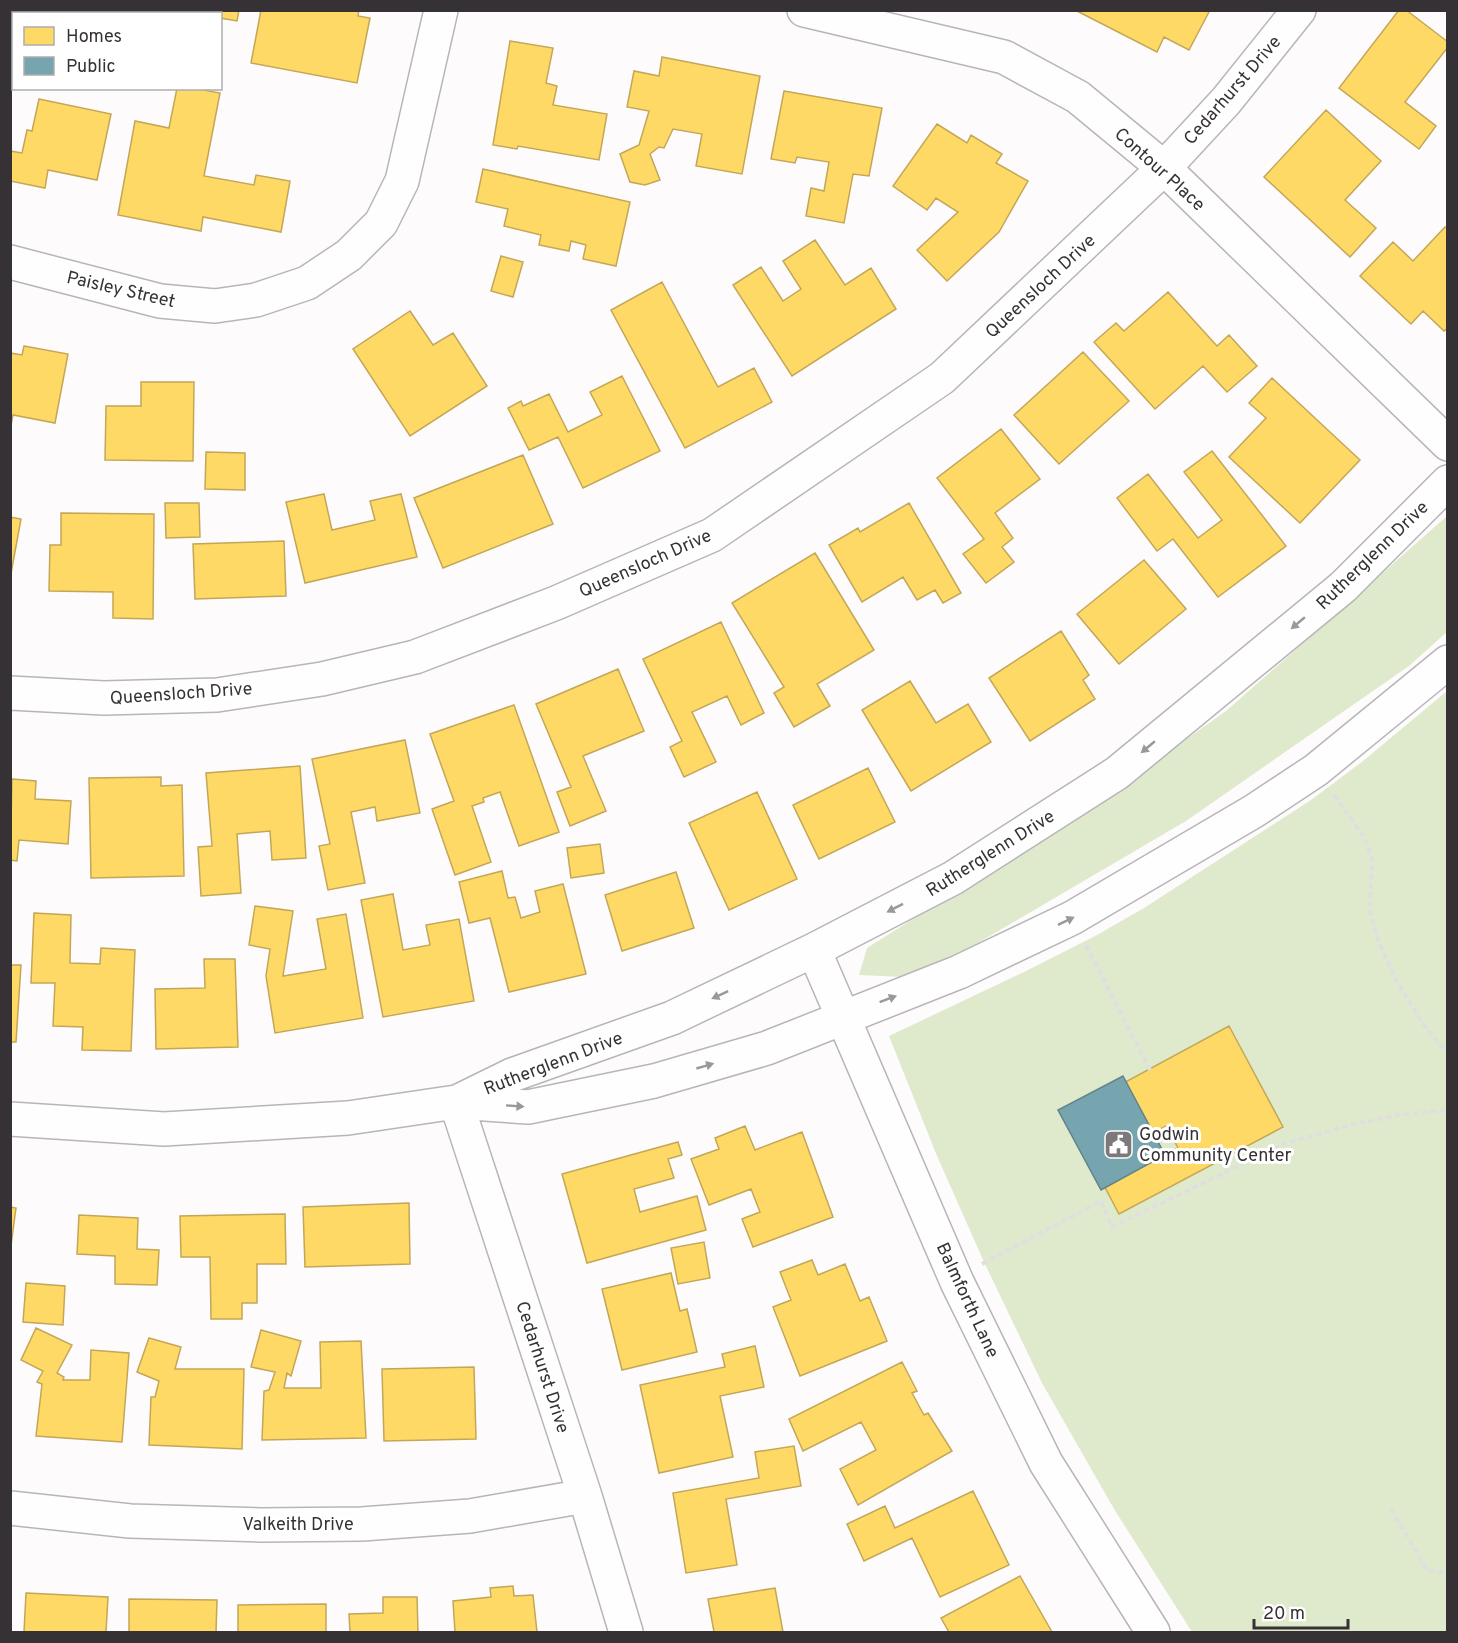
<svg xmlns="http://www.w3.org/2000/svg" width="1458" height="1643" font-family="Overpass,sans-serif">
	<rect width="100%" height="100%" fill="#fefbfd"/>
	<path fill="#dfeacd" d="M1447 516V632L1409 666 1186 821 971 947 903 977 859 975 867 948 1095 804 1226 711Z
		M1447 691V1632H1192L1114 1509 1042 1383 984 1262 937 1156 889 1036 1024 972 1097 935 1144 908 1311 800 1363 761Z"/>
	<path fill="#ffd966" stroke="#c3a757" stroke-width="1.5" fill-rule="evenodd" d="M10 10H47V14H14V36H10Z
		M79 10H116L115 14H78Z
		M181 10H239L237 21 220 18V14H197Z
		M261 10H359L358 16 370 18 357 83 251 63Z
		M1075 10H1210L1189 50 1164 37 1157 52Z
		M1399 10H1406L1448 42V47L1405 102 1436 126 1419 149 1339 88Z
		M510 41 553 48 546 83 557 86 553 105 607 114 599 160 518 146 517 149 493 145Z
		M662 57 760 76 742 174 696 166 702 134 673 129 664 148 659 147 650 154 660 180 645 185 630 182 620 154 639 145 649 111 627 107 634 71 659 76Z
		M177 88H193L220 93 204 176 254 185 256 175 290 181 281 232 203 217 201 231 118 215 135 121 169 128Z
		M784 91 882 108 869 176 853 174 844 223 806 216 811 188 824 191 829 162 797 157 795 163 771 159Z
		M39 99 111 114 97 180 48 170 45 188 10 181V151L22 153 27 130 32 131Z
		M1326 110 1381 161 1345 200 1376 228 1350 257 1264 177Z
		M937 124 967 143 971 135 1002 154 996 163 1028 181 999 232 947 281 917 250 958 212 936 198 927 210 893 186Z
		M483 169 630 202 616 266 583 259 586 245 571 241 569 251 539 245 541 235 504 226 508 209 476 202Z
		M1445 227 1448 229V328L1444 331 1423 311 1411 324 1360 276 1393 242 1413 261Z
		M815 240 845 285 871 268 896 309 792 376 733 285 761 267 783 301 801 289 783 261Z
		M501 256 523 262 513 297 491 291Z
		M662 282 718 387 754 368 772 402 685 448 611 310Z
		M1168 292 1217 346 1229 335 1257 366 1227 392 1203 366 1155 409 1094 342 1116 323 1124 331Z
		M410 311 433 345 453 333 487 386 410 436 353 349Z
		M24 346 68 354 55 423 13 415 10 430V353L22 355Z
		M1083 352 1129 401 1059 464 1014 415Z
		M622 376 660 451 583 488 558 437 529 450 508 408 521 401 523 406 549 394 568 432 602 415 590 392Z
		M1272 378 1360 460 1300 523 1229 457 1266 418 1249 403Z
		M141 382H194L193 461 105 460 106 406H141Z
		M1001 429 1040 479 995 513 1013 538 1002 547 1014 562 986 583 963 554 984 539 937 478Z
		M1212 451 1286 546 1218 597 1173 539 1157 551 1117 498 1148 474 1198 538 1222 520 1184 472Z
		M206 452 245 453V490L205 489Z
		M523 455 553 524 443 568 414 498Z
		M324 494 332 530 375 520 370 501 401 494 417 557 305 583 286 502Z
		M165 503H199L200 537 166 538Z
		M909 503 961 593 943 603 935 590 917 600 903 577 862 602 829 545 858 528 860 532Z
		M61 513 154 514 153 619 113 618V592L49 591 50 545H61Z
		M10 517 21 519 10 579Z
		M284 541 286 596 195 599 193 544Z
		M815 553 874 650 817 684 830 706 794 727 774 693 784 687 732 603Z
		M1144 560 1186 609 1119 664 1077 614Z
		M721 622 764 713 741 725 727 696 692 712 716 762 684 777 670 747 682 741 643 659Z
		M1061 631 1089 675 1083 680 1095 699 1030 741 989 678Z
		M618 669 644 731 583 756 606 811 570 826 557 792 571 787 536 704Z
		M910 681 936 723 968 704 991 742 911 791 862 710Z
		M514 705 559 832 519 846 500 792 483 798 484 802 472 806 491 862 455 875 432 809 454 801 430 734Z
		M405 740 420 813 377 821 375 807 351 812 365 883 328 890 319 846 330 844 312 759Z
		M300 766 306 858 272 860 270 831 237 834 241 893 201 896 198 847 212 846 206 773Z
		M868 768 895 822 819 859 793 805Z
		M161 777V786L182 785 184 876 91 878 89 778Z
		M12 779 36 781 35 799 71 801 68 844 19 840 17 861 10 860Z
		M757 792 797 879 729 910 689 823Z
		M600 844 604 873 571 878 567 848Z
		M502 871 508 898 515 897 521 918 540 912 535 891 563 884 586 974 509 992 490 918 469 923 459 882Z
		M676 872 694 928 622 951 605 895Z
		M393 894 403 950 430 945 426 925 459 919 474 1001 383 1017 361 900Z
		M255 906 293 911 283 976 326 969 317 919 346 914 363 1018 275 1033 266 976 270 949 249 945Z
		M34 913 71 915 70 963 100 964 101 948 135 950 131 1051 82 1050 83 1027 53 1026 55 983H31Z
		M204 959H235L238 1047 156 1049 155 989 205 988Z
		M10 965H21L16 1042H10Z
		M1229 1026 1283 1127 1119 1214 1078 1136 1130 1109 1118 1086ZM1166 1126 1178 1148 1165 1155 1153 1133Z
		M745 1126 755 1150 802 1132 833 1217 753 1247 742 1219 760 1212 751 1189 709 1205 691 1159 719 1149 715 1138Z
		M678 1142 682 1155 668 1159 674 1178 634 1189 640 1212 697 1196 706 1230 587 1263 562 1174Z
		M409 1203 410 1264 305 1267 303 1207Z
		M10 1207 16 1208 10 1253Z
		M285 1214 286 1264H257V1303H242V1319H211L210 1257H181L180 1216Z
		M79 1215 138 1218 137 1249 159 1250 157 1285 115 1284V1256L77 1254Z
		M704 1242 710 1278 678 1284 671 1248Z
		M812 1260 818 1275 845 1264 860 1301 869 1297 887 1341 800 1376 773 1307 791 1300 780 1272Z
		M671 1273 680 1311 687 1309 697 1352 622 1370 602 1289Z
		M26 1283 65 1286 63 1325 23 1322Z
		M36 1328 72 1345 57 1373 64 1377 63 1380H90L91 1350 129 1353 122 1442 36 1436 42 1384 37 1382 43 1371 21 1360Z
		M261 1330 301 1341 291 1376 287 1373 284 1388H321L320 1342 361 1341 366 1438 262 1440 264 1391 269 1390 275 1372 251 1367Z
		M149 1338 181 1347 175 1369H244L242 1449 149 1445 151 1397H155L159 1381 137 1372Z
		M755 1346 764 1387 720 1396 733 1457 659 1473 640 1385 725 1367 722 1354Z
		M902 1362 917 1391 912 1393 924 1415 928 1413 952 1451 858 1505 840 1469 876 1450 861 1422 803 1451 789 1419Z
		M474 1367 476 1439 384 1441 382 1369Z
		M794 1446 801 1486 726 1499 737 1565 686 1573 673 1493 759 1478 755 1452Z
		M973 1491 1009 1565 940 1597 912 1538 864 1561 847 1524 885 1506 895 1528Z
		M1020 1576 1052 1632H949L941 1618Z
		M513 1586 514 1596 533 1595 537 1632H455L453 1601 491 1597 490 1588Z
		M775 1588 783 1632H714L708 1599Z
		M26 1593 108 1597 106 1632H24Z
		M383 1597H417L418 1632H350L349 1614 383 1613Z
		M129 1599 217 1600 216 1632H129Z
		M326 1604V1632H238V1605Z"/>
	<path fill="#76a5af" stroke="#63828a" stroke-width="1.5" d="M1123 1076 1165 1155 1101 1190 1058 1110Z"/>
	<g fill="none" stroke-linecap="round" stroke-linejoin="round">
		<defs>
			<path id="minor" d="M804 10 1004 57 1078 97 1164 168 1448 444
				M10 262 160 301 215 306 256 300 307 283 349 255 381 223 402 181 441 10
				M10 693 104 698 217 695 322 679 415 657 556 603 712 535 942 378 1164 168 1226 101 1299 10
				M814 950 957 1282 1046 1463 1153 1632
				M456 1102 585 1496 626 1632
				M457 1102 512 1075 672 1018 814 950 953 878 1117 773 1343 587 1448 482
				M10 1119 164 1129 348 1118 456 1102 528 1107 654 1081 767 1048 959 972 1072 918 1254 811 1316 770 1448 662
				M10 1508 130 1521 261 1525 362 1524 470 1516 585 1496"/>
		</defs>
		<use href="#minor" stroke="#b8b5b8" stroke-width="36"/>
		<path stroke="#dfdfdf" stroke-width="4" stroke-dasharray="6 3" stroke-linecap="butt" d="M1334 795 1364 837 1372 858 1370 910 1377 938 1395 978 1423 1024 1448 1054
			M1086 945 1150 1070
			M982 1264 1101 1201 1112 1227 1284 1144 1350 1125 1399 1115 1448 1110
			M1391 1509 1427 1570 1448 1574"/>
		<use href="#minor" stroke="#fffeff" stroke-width="33"/>
	</g>
	<defs><path id="oneway-solid" d="M-6-.8H1V-3.2L6.5 0L1 3.2V.8H-6Z" transform="scale(1.5)"/></defs>
	<g fill="#9a989a">
		<use href="#oneway-solid" transform="translate(1298 623) rotate(140)"/>
		<use href="#oneway-solid" transform="translate(1148 747) rotate(140)"/>
		<use href="#oneway-solid" transform="translate(895 908) rotate(153)"/>
		<use href="#oneway-solid" transform="translate(1066 921) rotate(-26)"/>
		<use href="#oneway-solid" transform="translate(720 995) rotate(155)"/>
		<use href="#oneway-solid" transform="translate(888 999) rotate(-21)"/>
		<use href="#oneway-solid" transform="translate(705 1066) rotate(-16)"/>
		<use href="#oneway-solid" transform="translate(515 1106) rotate(4)"/>
	</g>
	<defs>
		<symbol id="civic-square" viewBox="-11 -11 22 22"><rect x="-9" y="-9" width="18" height="18" rx="4" fill="#7c787b" stroke="#fff"/><path d="M-.6-6.5H3V-4.5H.6V-3L4-1V1h2V6H-6V1h2V-1L-.6-3ZM-1.2 2.5V6h2.4V2.5Z" fill="#fff"/></symbol>
	</defs>
	<g fill-rule="evenodd">
		<use href="#civic-square" x="1102" y="1128" width="33" height="33"/>
	</g>
	<g text-anchor="middle" stroke-width="6" stroke-linejoin="round" paint-order="stroke">
		<g font-size="18" fill="#363135" stroke="#fff">
			<text transform="translate(1232 90) rotate(-49)" y="6">Cedarhurst Drive</text>
			<text transform="translate(1160 169) rotate(42)" y="6">Contour Place</text>
			<text transform="translate(1040 286) rotate(-43)" y="6">Queensloch Drive</text>
			<text transform="translate(121 289) rotate(13)" y="6">Paisley Street</text>
			<text transform="translate(1372 555) rotate(-44)" y="6">Rutherglenn Drive</text>
			<text transform="translate(645 563) rotate(-24)" y="6">Queensloch Drive</text>
			<text transform="translate(181 693) rotate(-4)" y="6">Queensloch Drive</text>
			<text transform="translate(990 853) rotate(-32)" y="6">Rutherglenn Drive</text>
			<text transform="translate(553 1063) rotate(-21)" y="6">Rutherglenn Drive</text>
			<text transform="translate(968 1300) rotate(65)" y="6">Balmforth Lane</text>
			<text transform="translate(543 1367) rotate(72)" y="6">Cedarhurst Drive</text>
			<text x="298" y="1530">Valkeith Drive</text>
		</g>
		<g font-size="18" fill="#363135" stroke="#fff" text-anchor="start">
			<text x="1139" y="1140">Godwin<tspan x="1139" dy="21">Community Center</tspan></text>
		</g>
	</g>
	<rect width="1458" height="1643" fill="none" stroke="#363135" stroke-width="24"/>
	<rect x="12" y="12" width="210" height="78" fill="#ffffff" stroke="#afadae" stroke-width="1.5"/>
	<rect x="24" y="27" width="30" height="18" fill="#ffd966" stroke="#afadae" stroke-width="1.5"/>
	<text x="66" y="42" font-size="18" fill="#363135">Homes</text>
	<rect x="24" y="57" width="30" height="18" fill="#76a5af" stroke="#afadae" stroke-width="1.5"/>
	<text x="66" y="72" font-size="18" fill="#363135">Public</text>
	<path d="M1254 1619v9h94v-9" fill="none" stroke="#363135" stroke-width="3"/>
	<text x="1263" y="1619" font-size="18" fill="#363135" stroke="#ffffff" stroke-width="4.5" paint-order="stroke">20 m</text>
</svg>
